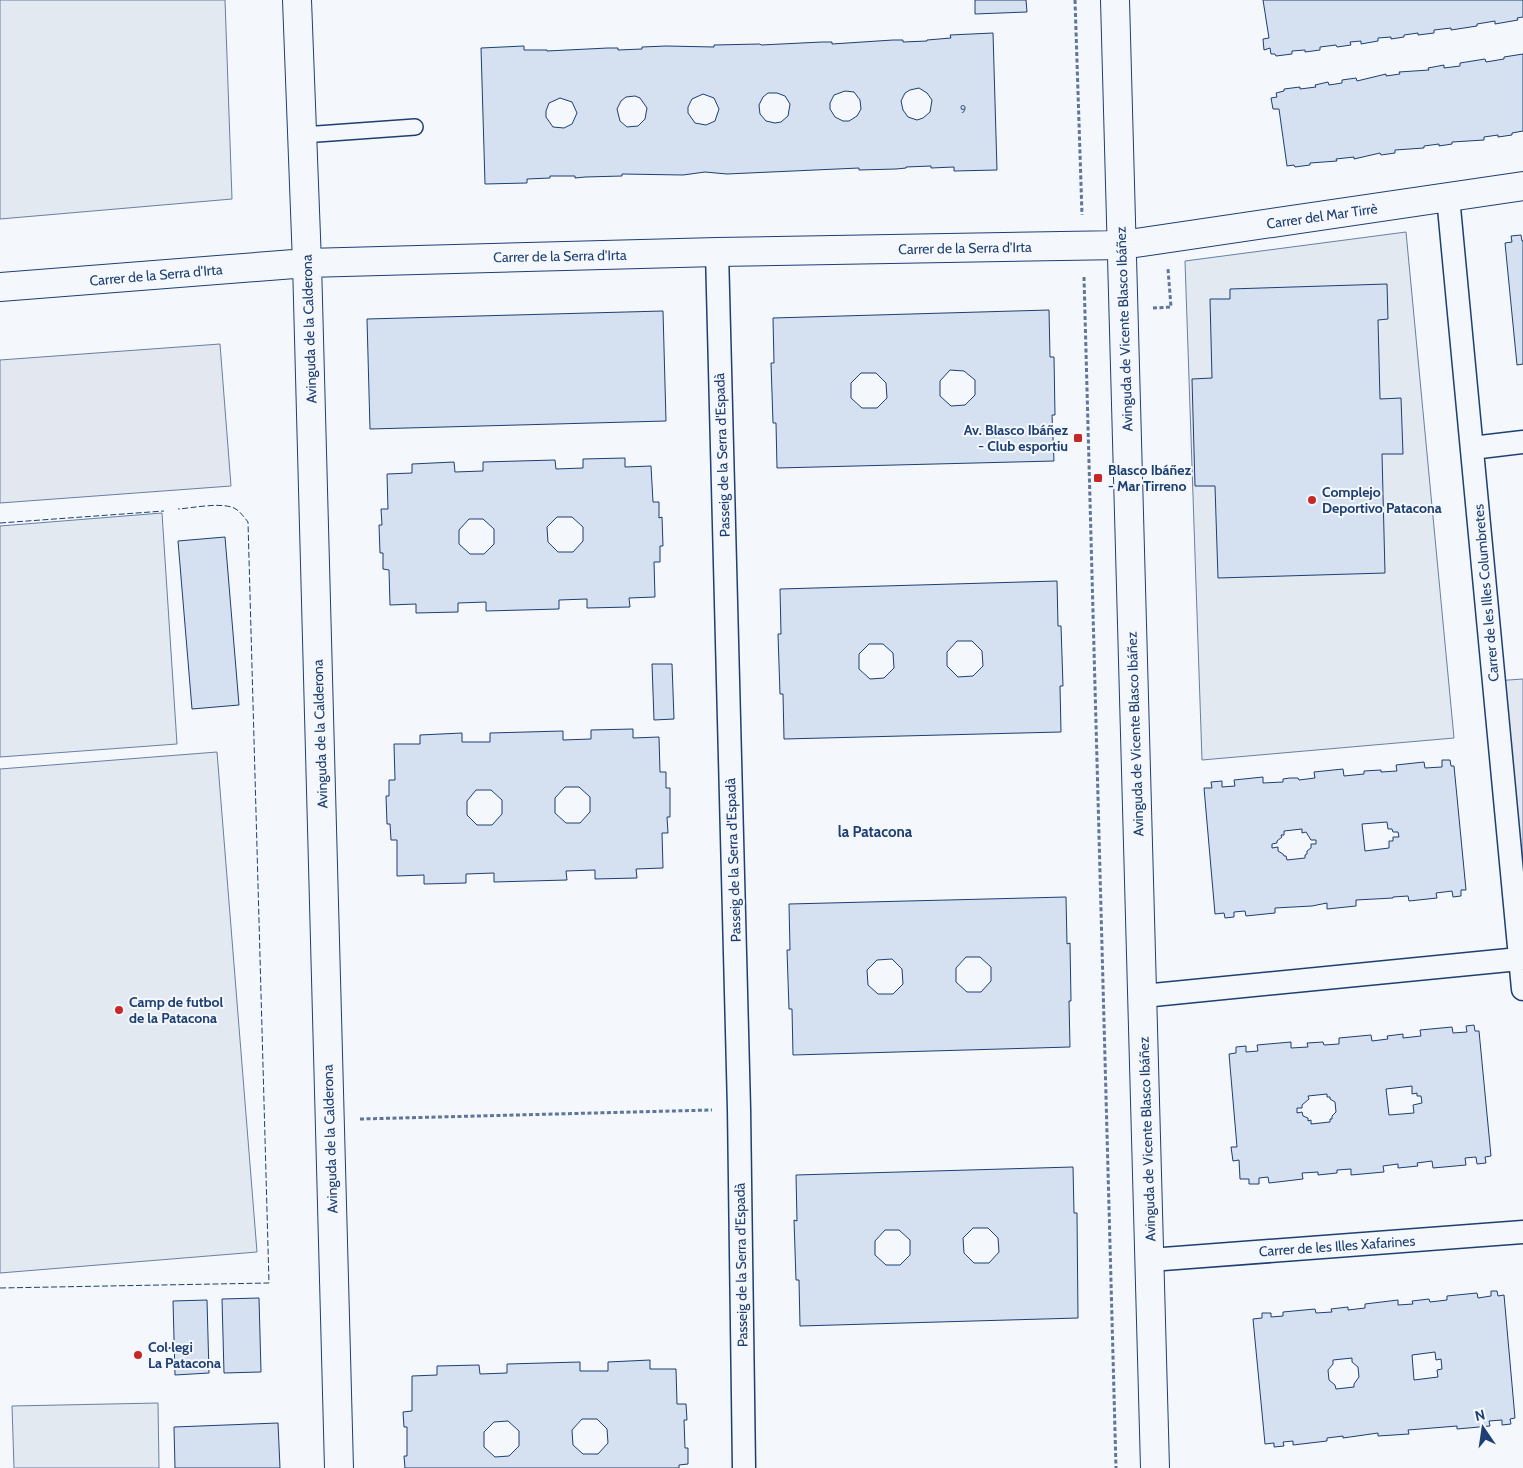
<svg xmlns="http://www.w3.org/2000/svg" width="1523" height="1468" font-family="Cabin,sans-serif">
	<rect width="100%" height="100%" fill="#f4f7fb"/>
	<path fill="#e3e9f0" stroke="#687fa3" d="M0 0H225L232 199 0 219Z
		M1406 232 1454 738 1202 760 1185 261Z
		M162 513 177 744 0 757V526Z
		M217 752 257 1252 0 1273V769Z
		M158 1403 159 1468H14L12 1406Z"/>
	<path fill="#e3e8f0" stroke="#687fa3" d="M220 344 231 486 0 503V360Z
		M1523 679V978L1494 681Z"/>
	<path fill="#d5e0f0" stroke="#1d3f73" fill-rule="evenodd" d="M975 0H1026L1027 12 975 14Z
		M1263 0H1523V17L1517 18 1518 20 1495 24V21L1477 24V26L1451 30V28L1434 30V33L1418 35V33L1404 35V37L1391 39V37L1378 38V41L1361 44V41L1350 42 1351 45 1337 47 1336 45 1320 47V50L1305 52V50L1292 51V54L1276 56 1275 54H1271L1270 48 1264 50 1263 39 1269 38Z
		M993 33 997 170 954 171V167L931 168V166L906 167V168L896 169 859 170V168L727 174 705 172 683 175 622 174V176L585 177 575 178V176H550V178L527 179V183L485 184 481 48 524 46V50H547V51L608 48H618V50L642 49V47L666 46 714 47V45L760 44 761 45 822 42H832V44L893 40H903V42L927 41V40L951 38 950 35ZM919 88 927 93 932 100 930 112 923 118 917 120 908 117 903 110 901 101 905 93 910 90ZM845 91 854 92 860 100 861 109 857 116 849 121H843L835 117 830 109V103L834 95ZM768 93H777L785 96 790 104 788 116 781 122 775 123 766 121 760 114 759 105 763 97ZM703 94 714 98 719 109 715 121 706 125 695 123 688 113V107L692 99ZM635 96 640 98 647 108 645 119 638 126 627 127 620 121 617 109 621 101 626 97ZM560 98 572 102 577 113 572 124 564 128 553 127 546 117V111L549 103Z
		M1523 54V131L1512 133V135L1498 137V135L1484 137V140L1452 142V144L1439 146V144L1424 146V148L1395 150V153L1381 155 1380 153 1354 159V157L1336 159 1337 161 1310 163V165L1295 167 1294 165 1287 166 1279 109H1273L1271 98 1277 97 1276 93 1284 91V89L1300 87V89L1316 87 1315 85 1328 82 1329 85 1342 83V80L1356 78 1357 81 1386 74V76L1400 74 1399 72 1429 70 1428 68 1444 65V68L1460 66V63L1485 59 1486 62 1504 59V57Z
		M1521 235 1522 241H1523V364L1517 365 1505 243 1512 242 1511 236Z
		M1387 284 1388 319 1378 320 1380 399 1401 398 1403 454H1382L1385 573 1218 578 1215 486H1195L1192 379 1212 378 1210 299H1230V289Z
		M1049 310 1050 357H1054L1055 415H1052L1054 461 777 468 776 423H773L771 363H774L773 318ZM950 370 964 371 975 380V395L965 405 951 406 940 396V381ZM861 373H876L886 383 887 398 877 408H862L851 398V383Z
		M663 311 666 421 370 429 367 319Z
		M625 458V467L651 466 653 502H659V518L662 517 663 546H660V562H654L655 597 629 598 630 607 587 608V599L559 600V609L486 611V602L458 603V612L416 613V604L390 605 389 570 383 569V553H380L379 525H382L381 509H388L387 474 412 473V464L454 462 455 472 483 471V462L555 460 556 469 583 468V459ZM557 517H572L583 527V541L573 552H558L548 542 547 527ZM469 519H483L494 529V544L484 554H470L459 544V530Z
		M225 537 239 705 192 709 178 541Z
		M1057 581 1058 626H1061L1063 686H1060L1061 732 784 739 783 694H780L778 634H781L780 589ZM957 641H972L982 651 983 666 973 676 958 677 947 666V652ZM869 644H883L893 653 894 668 884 678 870 679 859 669V654Z
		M652 664H672L674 719 654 720Z
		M633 729V738L659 737 660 772H666V788H670V817H667L668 833H662L663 868 636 869 637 878 595 879V870L566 871 567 880 494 882V873L466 874V883L424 884V875L397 876V840H391L390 824H387L386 796H389V780H395L394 744H420V735L462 733V742H490V733L563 731V740L591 739V730ZM565 787H579L590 797V812L580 823H566L555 813V798ZM476 790H491L502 800V814L492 825H477L467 815V801Z
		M1442 760H1450L1451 766H1454L1466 890H1461V896L1453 897 1452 891 1436 893 1437 898 1409 901 1408 896 1393 897V898L1356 900V906L1327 909V903L1312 906 1275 908V913L1246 916 1245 911 1234 912V917L1225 918 1224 913 1215 914 1204 788H1212L1211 782 1222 781V787L1235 786 1234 780 1263 777V783L1283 782V779L1290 778H1298L1299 780 1315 778 1314 772 1343 769 1344 776 1364 774V771L1381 770V772L1397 771 1396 765 1424 762 1425 768 1442 767ZM1387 822 1388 829H1392L1393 832H1398L1399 837H1393V841H1389V848L1365 851 1362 824ZM1302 829V833L1306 832 1311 840H1316V844H1311V848L1307 851V854L1305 855V858L1287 860 1286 856H1284L1283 854 1278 851V847L1272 848V844L1277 843V841L1282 837 1281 835H1284V831Z
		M1066 897 1067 944 1070 943 1071 1001H1069L1070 1047 793 1055 792 1009H789L787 950H790L789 904ZM966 957H980L991 967V981L981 992H967L956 982V968ZM892 959 902 969 903 984 893 994H878L868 985 867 970 877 960Z
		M1474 1025 1475 1031H1479L1491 1156 1485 1157 1486 1163 1477 1164 1476 1157 1465 1158 1466 1165 1433 1168 1432 1161 1417 1163 1418 1166 1398 1168V1164L1383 1166 1384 1172 1351 1175V1169L1337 1170V1173L1318 1175V1172L1302 1173 1303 1179 1269 1183 1268 1177 1259 1178V1184H1249V1179H1240L1239 1160 1233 1161 1231 1147H1237L1229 1054 1236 1053V1047L1246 1046V1052L1258 1051 1257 1045 1291 1042V1048L1308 1047 1307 1043 1323 1042 1324 1045 1339 1044V1038L1371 1035 1372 1041 1388 1039 1387 1036 1403 1034V1038L1421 1036 1420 1030 1452 1027 1453 1033 1467 1032 1466 1026ZM1412 1086V1094L1417 1093V1096H1421L1422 1103 1413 1105 1414 1113 1389 1115 1386 1089ZM1327 1094V1097H1330V1099L1335 1102 1336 1112 1332 1116V1119H1330V1122L1311 1124V1120L1308 1121V1118L1303 1116 1302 1112 1297 1113V1108H1302V1105L1309 1099 1308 1096Z
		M1073 1167 1074 1213H1077L1078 1318 800 1326 799 1280H796L794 1220 797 1221 796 1175ZM973 1228H988L998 1238 999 1252 989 1263H974L964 1253 963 1238ZM885 1230H899L910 1240V1255L900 1265H886L875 1255V1241Z
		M1491 1291H1497L1498 1296 1504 1295 1515 1418 1510 1419 1511 1424 1502 1425V1420L1489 1421 1490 1426 1457 1429V1426L1408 1430 1409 1434 1378 1436V1433L1343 1438V1436L1327 1438V1441L1293 1445V1441L1283 1442 1284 1446 1274 1447V1443L1265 1444 1253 1319 1262 1318V1313H1271V1317L1283 1316V1312L1315 1309 1316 1313 1332 1312 1331 1309 1348 1307V1310L1365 1308V1304L1398 1300V1305L1413 1304 1412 1301 1429 1299 1430 1302 1447 1300V1296L1477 1293 1478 1298 1491 1296ZM1435 1352 1436 1360 1441 1359 1442 1369 1437 1370 1438 1377 1414 1380 1412 1355ZM1352 1358V1362L1358 1367 1359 1377 1354 1384V1387L1336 1389 1335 1385 1329 1380 1328 1370 1333 1364V1360Z
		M259 1298 261 1372 224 1373 222 1299Z
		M207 1300 209 1373 175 1375 173 1301Z
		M650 1360V1369H676L677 1404H686L687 1420H684L685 1448H688V1464L679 1465V1468H405L404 1456H407V1427H404L403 1412 412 1411V1376L437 1375V1366L479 1365 480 1374 507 1373V1364L580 1362V1371H608V1362ZM582 1419H597L607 1429 608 1443 598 1454H583L573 1445 572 1430ZM508 1421 519 1431V1446L509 1456 495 1457 484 1447V1432L494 1422Z
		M278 1423 280 1468H175L174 1427Z"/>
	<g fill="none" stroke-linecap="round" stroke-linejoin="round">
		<defs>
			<path id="service" d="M303 135 415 127"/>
			<path id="pedestrian" d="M1448 197 1523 989
				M717 252 739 1109 744 1468
				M1472 448 1523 442
				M1143 996 1519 959
				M1150 1260 1523 1232"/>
			<path id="minor" d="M297 0 307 263 339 1468
				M1115 0 1155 1468
				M0 287 307 263 717 252 1122 245 1523 186"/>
		</defs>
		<use href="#service" stroke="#1d3f73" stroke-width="18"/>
		<use href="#pedestrian" stroke="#1d3f73" stroke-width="25"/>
		<use href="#minor" stroke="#1d3f73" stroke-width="30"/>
		<path stroke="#5e769c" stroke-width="3" stroke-dasharray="4 2.5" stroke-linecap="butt" d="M1075 0 1082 215
			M1084 277 1116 1468
			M1153 308 1171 307 1168 269
			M360 1119 712 1110"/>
		<use href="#service" stroke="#f4f7fb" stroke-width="15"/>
		<use href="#pedestrian" stroke="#f4f7fb" stroke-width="22"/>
		<use href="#minor" stroke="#f4f7fb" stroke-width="28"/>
		<path stroke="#1d3f73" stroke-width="1" stroke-dasharray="6 2.5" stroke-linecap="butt" d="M0 523 164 511
			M0 1288 269 1283 248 522C244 517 240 511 234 508 220 502 193 508 178 509"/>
	</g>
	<g fill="#c62828" stroke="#f4f7fb" stroke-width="2">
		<rect x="1073" y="433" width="10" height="10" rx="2.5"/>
		<rect x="1093" y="473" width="10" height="10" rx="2.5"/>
		<circle cx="1312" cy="500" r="5"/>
		<circle cx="119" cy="1010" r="5"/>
		<circle cx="138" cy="1355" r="5"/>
	</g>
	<g text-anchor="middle" stroke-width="4" stroke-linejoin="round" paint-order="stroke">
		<g font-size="11" fill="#4b6792">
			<text x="963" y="113">9</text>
		</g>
		<g font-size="14" fill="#1d3f73" stroke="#f4f7fb">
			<text transform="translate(1322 216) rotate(-8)" y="5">Carrer del Mar Tirrè</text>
			<text transform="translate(965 248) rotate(-1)" y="5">Carrer de la Serra d'Irta</text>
			<text transform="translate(560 256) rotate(-1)" y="5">Carrer de la Serra d'Irta</text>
			<text transform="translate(156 275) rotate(-5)" y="5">Carrer de la Serra d'Irta</text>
			<text transform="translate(309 329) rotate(-92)" y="5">Avinguda de la Calderona</text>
			<text transform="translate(1124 329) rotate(-92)" y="5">Avinguda de Vicente Blasco Ibáñez</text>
			<text transform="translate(722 455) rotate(-92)" y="5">Passeig de la Serra d'Espadà</text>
			<text transform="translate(1486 593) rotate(-95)" y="5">Carrer de les Illes Columbretes</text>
			<text transform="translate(320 734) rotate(-92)" y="5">Avinguda de la Calderona</text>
			<text transform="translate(1135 734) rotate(-92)" y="5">Avinguda de Vicente Blasco Ibáñez</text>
			<text transform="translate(733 860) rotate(-92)" y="5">Passeig de la Serra d'Espadà</text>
			<text transform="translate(330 1139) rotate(-92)" y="5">Avinguda de la Calderona</text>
			<text transform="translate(1147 1139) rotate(-92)" y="5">Avinguda de Vicente Blasco Ibáñez</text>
			<text transform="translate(1337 1246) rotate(-4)" y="5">Carrer de les Illes Xafarines</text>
			<text transform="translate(741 1265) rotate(-91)" y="5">Passeig de la Serra d'Espadà</text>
		</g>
		<g font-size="14" font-weight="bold" fill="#1d3f73" stroke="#f4f7fb" text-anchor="start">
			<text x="1068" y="435" text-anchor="end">Av. Blasco Ibáñez<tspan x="1068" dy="16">- Club esportiu</tspan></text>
			<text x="1108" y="475">Blasco Ibáñez<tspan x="1108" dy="16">- Mar Tirreno</tspan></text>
			<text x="1322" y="497">Complejo<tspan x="1322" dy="16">Deportivo Patacona</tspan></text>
			<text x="129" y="1007">Camp de futbol<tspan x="129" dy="16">de la Patacona</tspan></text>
			<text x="148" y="1352">Col·legi<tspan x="148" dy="16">La Patacona</tspan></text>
		</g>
		<g font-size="15" font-weight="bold" fill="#1d3f73" stroke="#f4f7fb">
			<text x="875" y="837">la Patacona</text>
		</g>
	</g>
	<g transform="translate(1483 1428) rotate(347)" stroke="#f4f7fb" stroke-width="4" paint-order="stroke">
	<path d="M0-4L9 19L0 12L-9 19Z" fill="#1d3f73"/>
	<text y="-8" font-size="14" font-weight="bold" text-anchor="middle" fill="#1d3f73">N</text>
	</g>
</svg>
